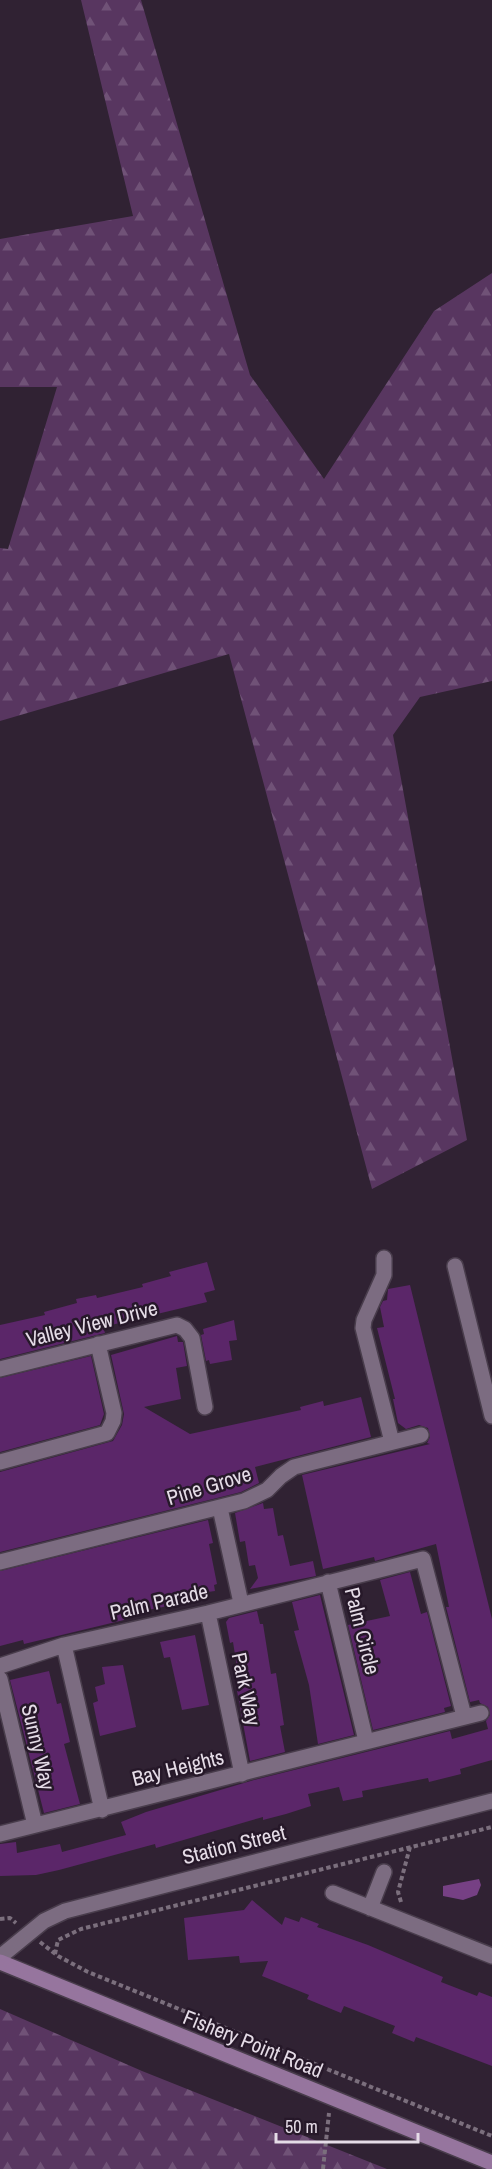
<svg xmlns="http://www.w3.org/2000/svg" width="492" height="2169" font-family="'Archivo Narrow',sans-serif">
	<defs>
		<pattern id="forest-firs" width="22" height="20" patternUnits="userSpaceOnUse" patternTransform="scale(1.5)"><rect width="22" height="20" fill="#583660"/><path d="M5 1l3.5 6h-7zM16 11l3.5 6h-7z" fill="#705277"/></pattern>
	</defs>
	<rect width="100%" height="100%" fill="#302233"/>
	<path fill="url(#forest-firs)" d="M81 0H141L250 375 324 479 434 311 492 273V681L420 697 393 735 467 1140 372 1189 229 654 0 721V548L8 549 57 387H0V239L133 216Z
		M0 2009 142 2071 387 2169H0Z"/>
	<path fill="#764084" d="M479 1879 481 1885 477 1895 463 1900 443 1896V1886Z"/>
	<path fill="#5b2669" d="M207 1262 215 1290 204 1293 207 1302 103 1327 105 1333 0 1359V1325L45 1315 44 1312 77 1303 76 1299 96 1295 97 1298 143 1287 142 1284 171 1276 169 1272Z
		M410 1285 492 1619V1760L460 1769 461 1774 429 1782 428 1778 362 1791 363 1797 343 1801 339 1787 308 1794 311 1806 286 1814 263 1820V1817L156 1848 155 1844 59 1870 36 1875 0 1876V1844L16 1842 17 1853 60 1844 62 1852 126 1835 121 1822 146 1812 254 1780 450 1731 452 1739 488 1729 486 1721 490 1715 488 1707 480 1703 479 1700 470 1702 446 1607H449L436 1544 375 1561 374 1557 323 1569 302 1475 430 1444 427 1443 430 1437 428 1428 419 1425 406 1429 398 1423 393 1399H395L377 1328 384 1327 380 1307 383 1301 387 1300 388 1289Z
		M234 1320 237 1340 229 1341 232 1360 210 1364 209 1360 206 1361 201 1335 204 1334 203 1329Z
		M177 1336 178 1342H183L187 1366 176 1368 181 1399 144 1407 190 1434 301 1410 300 1407 323 1401 324 1406 361 1397 371 1437 255 1467 259 1483 241 1492 0 1552V1472L113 1441 122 1425 124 1414 111 1355Z
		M91 1356 104 1414 100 1425 0 1452V1378Z
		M263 1503 264 1509 273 1508 278 1536 283 1535 290 1566 313 1561 316 1576 250 1589 258 1578 255 1565 249 1566 245 1541 240 1542 235 1513Z
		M208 1520 213 1543 209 1544 217 1584 214 1585 215 1591 194 1594 195 1599 178 1604 123 1615 124 1620 24 1644 23 1640 0 1646V1571Z
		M410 1572 421 1614 427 1612 451 1706 444 1708 445 1712 373 1730 348 1625 390 1616 380 1580Z
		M320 1595 354 1735 318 1744 309 1685 294 1631 299 1630 292 1602Z
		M257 1611 260 1624H263L271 1674 276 1673 284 1725 280 1726 285 1752 250 1761 235 1680H239L233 1642 230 1643 226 1622 229 1618Z
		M195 1635 209 1705 182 1710 170 1657 164 1658 160 1642Z
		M123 1665 136 1727 100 1736 93 1703 98 1701 95 1687 105 1684 102 1667Z
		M49 1671 57 1704 61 1703 70 1742 64 1744 80 1804 44 1813 10 1680Z
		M252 1900 282 1925 285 1917 299 1922 301 1917 319 1924 317 1927 368 1945 443 1977 441 1982 477 1996 479 1992 492 1997V2066L416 2037 414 2042 392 2033 395 2026 344 2006 341 2013 307 1999 309 1995 262 1976 268 1961 240 1963 239 1956 188 1960 184 1918 244 1910Z"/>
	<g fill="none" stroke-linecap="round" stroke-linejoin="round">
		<defs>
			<path id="minor" d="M384 1258V1275L364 1320 363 1328 392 1442
				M455 1266 492 1416
				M0 1369 177 1325 185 1329 192 1338 205 1407
				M0 1462 107 1433 113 1421 114 1413 98 1344
				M220 1508 241 1603
				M0 1562 244 1501 267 1490 281 1476 294 1467 421 1435
				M328 1582 366 1741
				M208 1613 242 1774
				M64 1645 102 1810
				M0 1666 64 1645 208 1613 423 1559 464 1716
				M0 1679 35 1825
				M0 1834 481 1713
				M333 1893 492 1956
				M370 1908 384 1872"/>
			<path id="tertiary" d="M0 1957 44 1921 65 1911 492 1801"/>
			<path id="secondary" d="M0 1962 492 2163"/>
		</defs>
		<use href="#minor" stroke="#493d4c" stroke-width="18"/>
		<use href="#tertiary" stroke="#493d4c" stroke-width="18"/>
		<use href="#secondary" stroke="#493d4c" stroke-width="18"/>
		<path stroke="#7b6f7d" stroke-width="4" stroke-dasharray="4.5 3" stroke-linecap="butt" d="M401 1902 398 1892 410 1847
			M0 1919 10 1918 16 1923
			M40 1942 58 1956 88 1972 492 2136
			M55 1954 58 1940 81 1929 492 1827
			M323 2169 329 2113"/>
		<use href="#minor" stroke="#7c6c81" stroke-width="15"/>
		<use href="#tertiary" stroke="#7c6c81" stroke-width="15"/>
		<use href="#secondary" stroke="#96759e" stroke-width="15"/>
	</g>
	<g text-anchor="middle" stroke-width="5" stroke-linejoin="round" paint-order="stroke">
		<g font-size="21" fill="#e5dce7" stroke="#261829">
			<text transform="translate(92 1324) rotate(-14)" y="7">Valley View Drive</text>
			<text transform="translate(209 1486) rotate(-17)" y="7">Pine Grove</text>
			<text transform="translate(159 1602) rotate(-13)" y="7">Palm Parade</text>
			<text transform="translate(362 1631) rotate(76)" y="7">Palm Circle</text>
			<text transform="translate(246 1689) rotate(78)" y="7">Park Way</text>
			<text transform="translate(38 1747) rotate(77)" y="7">Sunny Way</text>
			<text transform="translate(178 1768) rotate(-14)" y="7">Bay Heights</text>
			<text transform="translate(234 1845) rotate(-14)" y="7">Station Street</text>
			<text transform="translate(253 2044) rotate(22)" y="7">Fishery Point Road</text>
		</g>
	</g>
	<path d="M276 2133v9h142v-9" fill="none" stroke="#e5dce7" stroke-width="3"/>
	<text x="285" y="2133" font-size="18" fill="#e5dce7" stroke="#261829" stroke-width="4.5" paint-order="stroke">50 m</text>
</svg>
